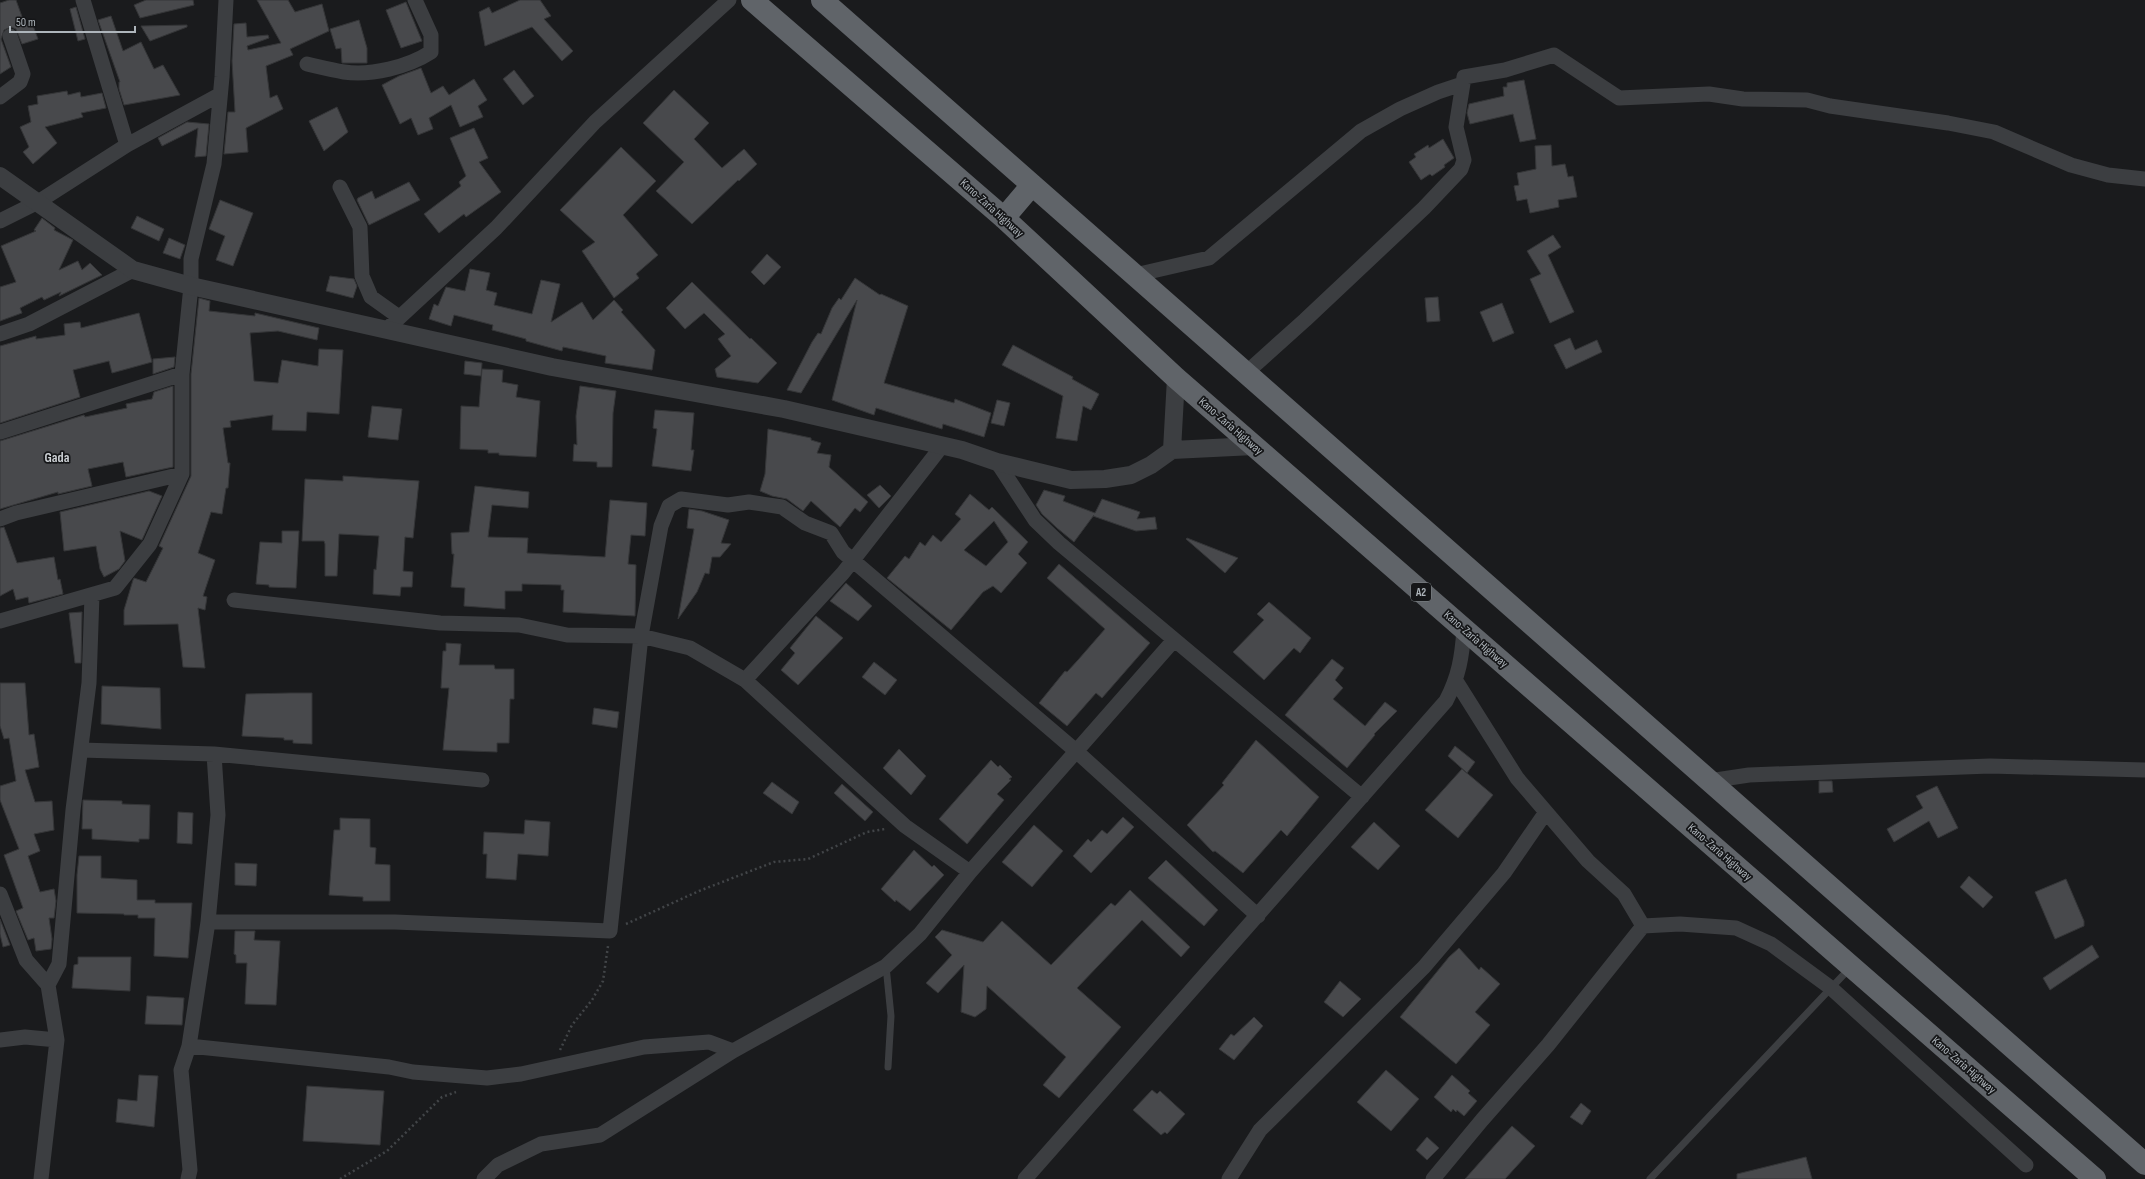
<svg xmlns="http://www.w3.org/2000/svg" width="2145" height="1179" font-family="'Sofia Sans Condensed',sans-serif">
	<rect width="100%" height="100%" fill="#1a1b1d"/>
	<path fill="#48494c" stroke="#353638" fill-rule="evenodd" d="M9 0H16L25 25 32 23 38 39 22 44 16 29 11 27 4 30 1 39 11 67 0 74V3Z
		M146 0H193L194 5 140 18 134 5Z
		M257 0H288L295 12 322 4 329 31 290 49 293 55 266 66 270 98 277 95 283 109 246 128 248 152 224 154 228 112H235L232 61 234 24 246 23 247 37 268 35 269 38 247 46 248 50 281 43Z
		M520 0H540L551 16 544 19 573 51 562 61 532 27 485 46 479 12 489 7 492 13Z
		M406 2 422 41 401 48 386 10Z
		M76 7 85 39 78 41 70 9Z
		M111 16 123 51 141 42 154 69 163 65 180 95 124 105 119 89V82H120L98 20Z
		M359 20 367 48V63H342L341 48 336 49 330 29Z
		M187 25V27L150 41 141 26Z
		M421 68 431 93 443 86 449 95 474 79 487 100 478 106 483 117 460 127 451 105 429 118 433 129 418 135 411 118 400 124 382 85 399 76Z
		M514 70 534 96 523 105 503 79Z
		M1524 80 1536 139 1520 142 1513 114 1470 124 1467 113 1469 104 1504 96 1503 87H1507V83Z
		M674 90 709 123 694 139 722 168 744 149 757 164 739 181 738 180 692 224 656 191 684 162 643 123Z
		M67 91 68 95 80 92 81 97 102 93 106 108 81 113 83 117 45 127 57 143 33 164 23 152 29 147 20 127 31 122 28 106 38 104 37 96Z
		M337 107 348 132 324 151 309 121Z
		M187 122 209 124 206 156 195 157 198 128 162 146 158 138Z
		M474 128 488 158 479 162 501 192 466 217 464 214 439 233 424 214 461 186 459 182 466 176 450 138Z
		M1443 139 1454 158 1444 165 1445 167 1432 176 1430 174 1421 180 1409 162 1416 157 1414 154 1428 145 1429 148Z
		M1551 145 1552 166 1565 164 1568 177 1573 176 1577 197 1558 200 1559 207 1530 213 1527 199 1517 201 1514 186 1519 185 1517 173 1536 169 1535 146Z
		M621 147 656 181 623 215 658 255 636 274 639 278 614 298 582 251 595 242 560 210Z
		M409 182 420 200 369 225 357 200 358 198 372 191 375 199Z
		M220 200 253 213 233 266 216 260 225 236 209 229Z
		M137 216 164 229 159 241 131 228Z
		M42 218 55 228 54 230 73 240 59 270 78 261 82 270 90 263 102 275 59 296 61 292 44 300 42 297 20 308 22 313 0 321V287L16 282 1 246 36 231 34 230Z
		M1553 235 1561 247 1548 255 1574 312 1550 323 1530 279 1541 274 1527 251Z
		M169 238 185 245 180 259 163 253Z
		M767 254 781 267 764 285 751 272Z
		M470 269 490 273 486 290 497 293 494 305 532 314 541 280 560 284 551 322 582 302 593 320 614 300 623 310 621 312 655 350 652 370 605 363 606 356 563 347 562 351 526 341V339L492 330 493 325 454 315 451 326 429 319 434 304 438 306 446 287 465 291Z
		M330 276 354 279 357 286 353 298 326 291Z
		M855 278 880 295 881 294 908 306 884 383 954 403 955 399 991 413 984 437 943 424 942 429 876 408 874 415 832 400 857 300 801 393 787 390 812 342 818 333 821 334 832 308 839 298 841 300Z
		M692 282 750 339 751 338 777 363 758 383 717 377 715 369 731 356 718 339 725 334 704 313 685 329 666 308Z
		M1438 297 1440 321 1427 322 1425 298Z
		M199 298 210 301 209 311 255 316V313L319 328 317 340 278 331 250 333 254 381 278 383 282 360 318 366 319 349 343 350 339 414 307 412 306 431 272 430 273 415 230 421 231 427 223 428 228 463H230L228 488H226L222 514 211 512 198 553 215 560 203 596 207 597 205 610 198 608 205 668 183 667 178 624 124 625V610L133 580 134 578 146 582 163 548 159 546 191 476V374Z
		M1502 303 1514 333 1493 342 1480 312Z
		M139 313 152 362 112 373 109 361 73 370 80 397 0 423V346L36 336V339L65 335 64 324 80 322 81 328Z
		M1570 338 1575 350 1597 340 1602 352 1566 369 1554 345Z
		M1013 345 1073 377 1072 379 1099 394 1091 410 1083 406 1077 441 1056 438 1063 396 1002 365Z
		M175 357 174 367 153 374V359Z
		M465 361 482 363 481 376 464 374Z
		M482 369 503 370 502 382 518 385 516 397 540 401 536 457 499 455V453H488V450L460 449 461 406 479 407Z
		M173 386V467L126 477 123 462 88 469 92 486 58 494V492L0 509V441L84 415 85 417 127 408 126 404 152 399 154 392Z
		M580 386 616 391 613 413 612 467H597V462L573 461 574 444 577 445 576 416Z
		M997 400 1010 403 1004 426 991 423Z
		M372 406 402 409 398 440 368 437Z
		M655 410 694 413 691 450H694L691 471 652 466 657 429 653 428Z
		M768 429 811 438V440L821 443 817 453 831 455 829 467 868 502 860 512 855 508 840 527 811 501 803 511 787 499 772 496 760 491 765 474Z
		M343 476 419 481 413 538 405 537 403 571 413 572 412 587H401L400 596 373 594 374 569 376 570 379 536 339 534 337 576H325V544L324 541H302L305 479 343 481Z
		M880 485 891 496 879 508 867 495Z
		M475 486 529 492 528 508 492 505 488 537 528 538 527 553 605 557 610 500 647 503 645 536 631 535 628 564 636 565 635 616 563 612 564 590H561V585L522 584V591H505V609L464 606 465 588 451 587 454 554H452L451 533 469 532Z
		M1044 490 1065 496 1063 501 1095 513 1102 499 1140 512 1137 519 1155 517 1157 529 1136 531 1093 516 1094 515 1074 542 1057 528 1042 514 1036 505Z
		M149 491 162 496 142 540 120 531 125 561 119 569 104 577 100 569 96 546 64 551 60 512Z
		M970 494 989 510 992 507 1028 542 1018 554 1027 563 1001 593 993 586 983 592 951 630 887 578 905 556 909 559 920 542 925 546 933 535 941 542 961 519 955 514ZM994 521 1008 542 986 566 964 550Z
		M689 509 702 511 729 520 721 543 731 544 720 557H712L709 574 705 573 697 592 678 619 694 529 687 528Z
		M4 527 17 563 54 557 58 580 60 579 63 594 29 603 28 597 16 600 13 589 0 596V528Z
		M282 531H299L296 588 269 587V585L256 584 260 542 282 543Z
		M1187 538 1238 558 1225 573 1186 539Z
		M1059 564 1150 643 1102 698 1096 693 1067 726 1039 703 1065 671 1067 672 1078 660 1105 629 1047 578Z
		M846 583 872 606 858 621 830 601Z
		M1269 602 1311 638 1300 653 1294 648 1264 680 1233 652 1264 620 1257 614Z
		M82 612 81 663H75L69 613Z
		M816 616 843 638 798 685 781 670 795 653 790 648Z
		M446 643 461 644 459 665H494L495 669H514V699H510L509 743H497V752L443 750 449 688H441L443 651H446Z
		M1332 659 1344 668 1335 680 1343 688 1333 699 1365 726 1385 702 1397 711 1374 734 1375 735 1347 768 1285 715Z
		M874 662 897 680 885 695 862 677Z
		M0 683H25L29 735 34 734 39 767 25 770 35 802 52 801 54 830 34 834 40 851 28 856 40 892 54 889 56 901 54 918H49L52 939 51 949 36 951 34 938 28 940 16 911 23 908 4 855 19 849 0 800V786L16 781 9 738 4 739 0 726Z
		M102 686 160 688 161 729 101 724Z
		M290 693H312V744L293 743V740H284V738L242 736 246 694Z
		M594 708 619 712 617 728 592 724Z
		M1256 740 1319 797 1287 836 1281 830 1243 873 1215 851 1213 852 1187 825 1224 785 1222 783Z
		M1455 746 1475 762 1467 773 1448 756Z
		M899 749 926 776 911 795 883 768Z
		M991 760 998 767 1000 765 1012 777 1009 779 1011 780 997 794 1004 800 967 844 939 819Z
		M1462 769 1493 795 1458 838 1425 810Z
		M1819 781H1832L1833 792 1819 793Z
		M772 782 799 802 792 814 763 793Z
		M842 784 873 812 865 821 834 793Z
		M1937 786 1958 828 1938 838 1929 821 1894 842 1887 829 1923 808 1916 796Z
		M83 800 122 801V804L150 805 149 839H139V842L92 839V829H82Z
		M178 812 193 813 192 844 177 843Z
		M1123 817 1134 827 1091 873 1073 856 1088 839 1091 842 1102 830 1107 834Z
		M340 818 370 819V847L376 848 375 864 390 865V901H363V897L329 895 334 830H340Z
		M525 820 550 822 548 856 518 854 516 880 486 878 487 854H483L484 832 524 834Z
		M1374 822 1400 846 1378 870 1351 847Z
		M1034 825 1063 851 1032 887 1002 862Z
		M914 850 932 867 934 865 944 875 910 911 896 900 895 902 881 889Z
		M79 856H101V878L137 880V900H155V903H192L188 958 154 956 155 918H138V915H124V914L77 913V875Z
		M1166 860 1218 910 1204 926 1148 878Z
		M235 863 257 864 256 886 235 885Z
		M1969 876 1993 897 1983 908 1960 887Z
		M2066 879 2084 921V926L2055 939 2035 892Z
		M1130 890 1190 947 1181 957 1142 920 1077 988 1121 1027 1059 1098 1043 1085 1066 1057 987 986 986 1009 975 1017 961 1012 964 965 938 993 926 983 952 955 935 937 942 930 983 942 1002 921 1051 965 1111 903 1115 906Z
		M0 919 10 945 3 947 0 934Z
		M235 931H255L254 940 280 941 276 1005 245 1004 247 963H236V955L234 954Z
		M2092 945 2099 957 2050 990 2043 978Z
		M1459 948 1479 970 1481 967 1500 984 1475 1012 1490 1025 1456 1064 1400 1017 1449 957Z
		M78 957H131L130 991 72 988 74 965 78 964Z
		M1340 981 1361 999 1343 1017 1324 1002Z
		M147 996 184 998 182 1025 145 1024Z
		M1254 1017 1263 1026 1234 1060 1219 1049 1231 1034 1234 1036Z
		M1386 1070 1419 1099 1391 1131 1357 1102Z
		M139 1075 158 1076 154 1127 116 1122 118 1099 137 1101Z
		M1452 1075 1470 1091 1468 1093 1477 1101 1464 1116 1457 1110 1456 1112 1453 1109 1451 1112 1434 1097Z
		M307 1086 384 1091 380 1145 303 1141Z
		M1152 1090 1157 1094 1160 1091 1185 1114 1167 1134 1165 1132 1161 1135 1133 1110Z
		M1581 1103 1591 1111 1582 1125 1570 1117Z
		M1512 1126 1535 1146 1505 1179H1465Z
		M1427 1137 1439 1148 1427 1160 1416 1150Z
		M1806 1157 1812 1179H1737V1174Z"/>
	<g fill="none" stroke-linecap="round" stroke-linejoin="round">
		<path stroke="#424548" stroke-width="2.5" stroke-dasharray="2 3" stroke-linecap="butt" d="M626 924 699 891 774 862 808 859 867 832 885 829
			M560 1050 572 1025 592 1000 603 981 608 946
			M340 1179 387 1151 442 1097 456 1092"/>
		<path stroke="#3c3e41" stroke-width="7" d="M886 966 891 1016 888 1067
			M1650 1179 1849 969"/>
		<path stroke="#3c3e41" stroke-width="15" d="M83 0 127 145
			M307 64C320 67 332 70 344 72 371 76 408 67 431 52V35L415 0
			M0 97 20 82 23 74 10 36
			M340 187 360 227 362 276 371 297 399 317
			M0 221 38 202 127 145 219 95
			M1135 275 1209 258 1361 131 1400 109 1438 92 1462 84
			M387 329 496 228 595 122 729 0
			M0 334 29 324 133 270
			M1246 373 1305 320 1424 208 1461 169 1464 160 1456 127 1464 77 1505 70 1554 55 1619 98 1709 94 1743 99 1807 100 1830 106 1948 123 1994 132 2071 165 2108 175 2145 179
			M0 432 182 374
			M997 462 1035 520 1059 543 1362 797
			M0 519 16 513 182 474
			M234 600 440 623 519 625 567 635 641 636 690 648 745 680 905 826 970 872
			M0 621 115 588 150 544 182 474V374L191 286V259L214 164 222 77 226 0
			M745 680 843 573 942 446
			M1456 681 1517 778 1588 861 1624 894 1643 926 1680 924 1736 928 1771 944 1831 988 2026 1165
			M81 750 214 754 482 780
			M1709 781 1749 775 1990 766 2145 770
			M0 894 26 960 48 985 57 1040 41 1179
			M208 922H395L610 931 641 636 661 526 669 506 681 499 728 505 749 502 782 507 805 523 831 533 843 552 1076 751 1258 916
			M48 985 59 964 73 810 89 683 92 595
			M0 1040 25 1037 57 1040
			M189 1046 389 1067 413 1072 487 1078 521 1074 644 1047 709 1042 733 1051
			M188 1179 190 1170 181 1070 189 1046 208 922 218 815 214 754
			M484 1179 498 1165 541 1144 600 1135 733 1051 886 966 920 934 970 872 1174 640
			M1025 1179 1446 701C1459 676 1462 657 1464 629
			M1229 1179 1260 1130 1424 967 1504 873 1546 812
			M1433 1179 1482 1120 1548 1045 1643 926"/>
		<path stroke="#3c3e41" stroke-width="18" d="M0 176 133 270 191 286 552 367 784 409 962 450 997 462 1071 480 1105 479 1131 475 1151 465 1172 450 1254 446
			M1172 450 1176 378"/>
		<path stroke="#606469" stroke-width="22" d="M752 0 1004 218 1176 378 2095 1179
			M822 0 2145 1164
			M1004 218 1032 185"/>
	</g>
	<g text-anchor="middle" stroke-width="3.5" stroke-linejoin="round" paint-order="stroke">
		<rect fill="#151618" stroke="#80858a" stroke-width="1" x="1411" y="583" width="20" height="18" rx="3"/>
		<g font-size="11" font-weight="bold" fill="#aeb5bb">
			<text x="1421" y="596">A2</text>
		</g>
		<g font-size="12" fill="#aeb5bb" stroke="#151618">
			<text transform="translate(992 208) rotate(42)" y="4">Kano-Zaria Highway</text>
			<text transform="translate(1231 426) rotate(41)" y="4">Kano-Zaria Highway</text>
			<text transform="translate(1476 639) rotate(41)" y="4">Kano-Zaria Highway</text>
			<text transform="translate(1720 852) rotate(41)" y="4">Kano-Zaria Highway</text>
			<text transform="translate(1964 1065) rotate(41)" y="4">Kano-Zaria Highway</text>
		</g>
		<g font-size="14" font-weight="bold" fill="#cfd3d7" stroke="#151618">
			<text x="57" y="462">Gada</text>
		</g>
	</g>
	<path d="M10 26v6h125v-6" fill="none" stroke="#aeb5bb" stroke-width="2"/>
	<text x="16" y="26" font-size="12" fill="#aeb5bb" stroke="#151618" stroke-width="3" paint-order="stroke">50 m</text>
</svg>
